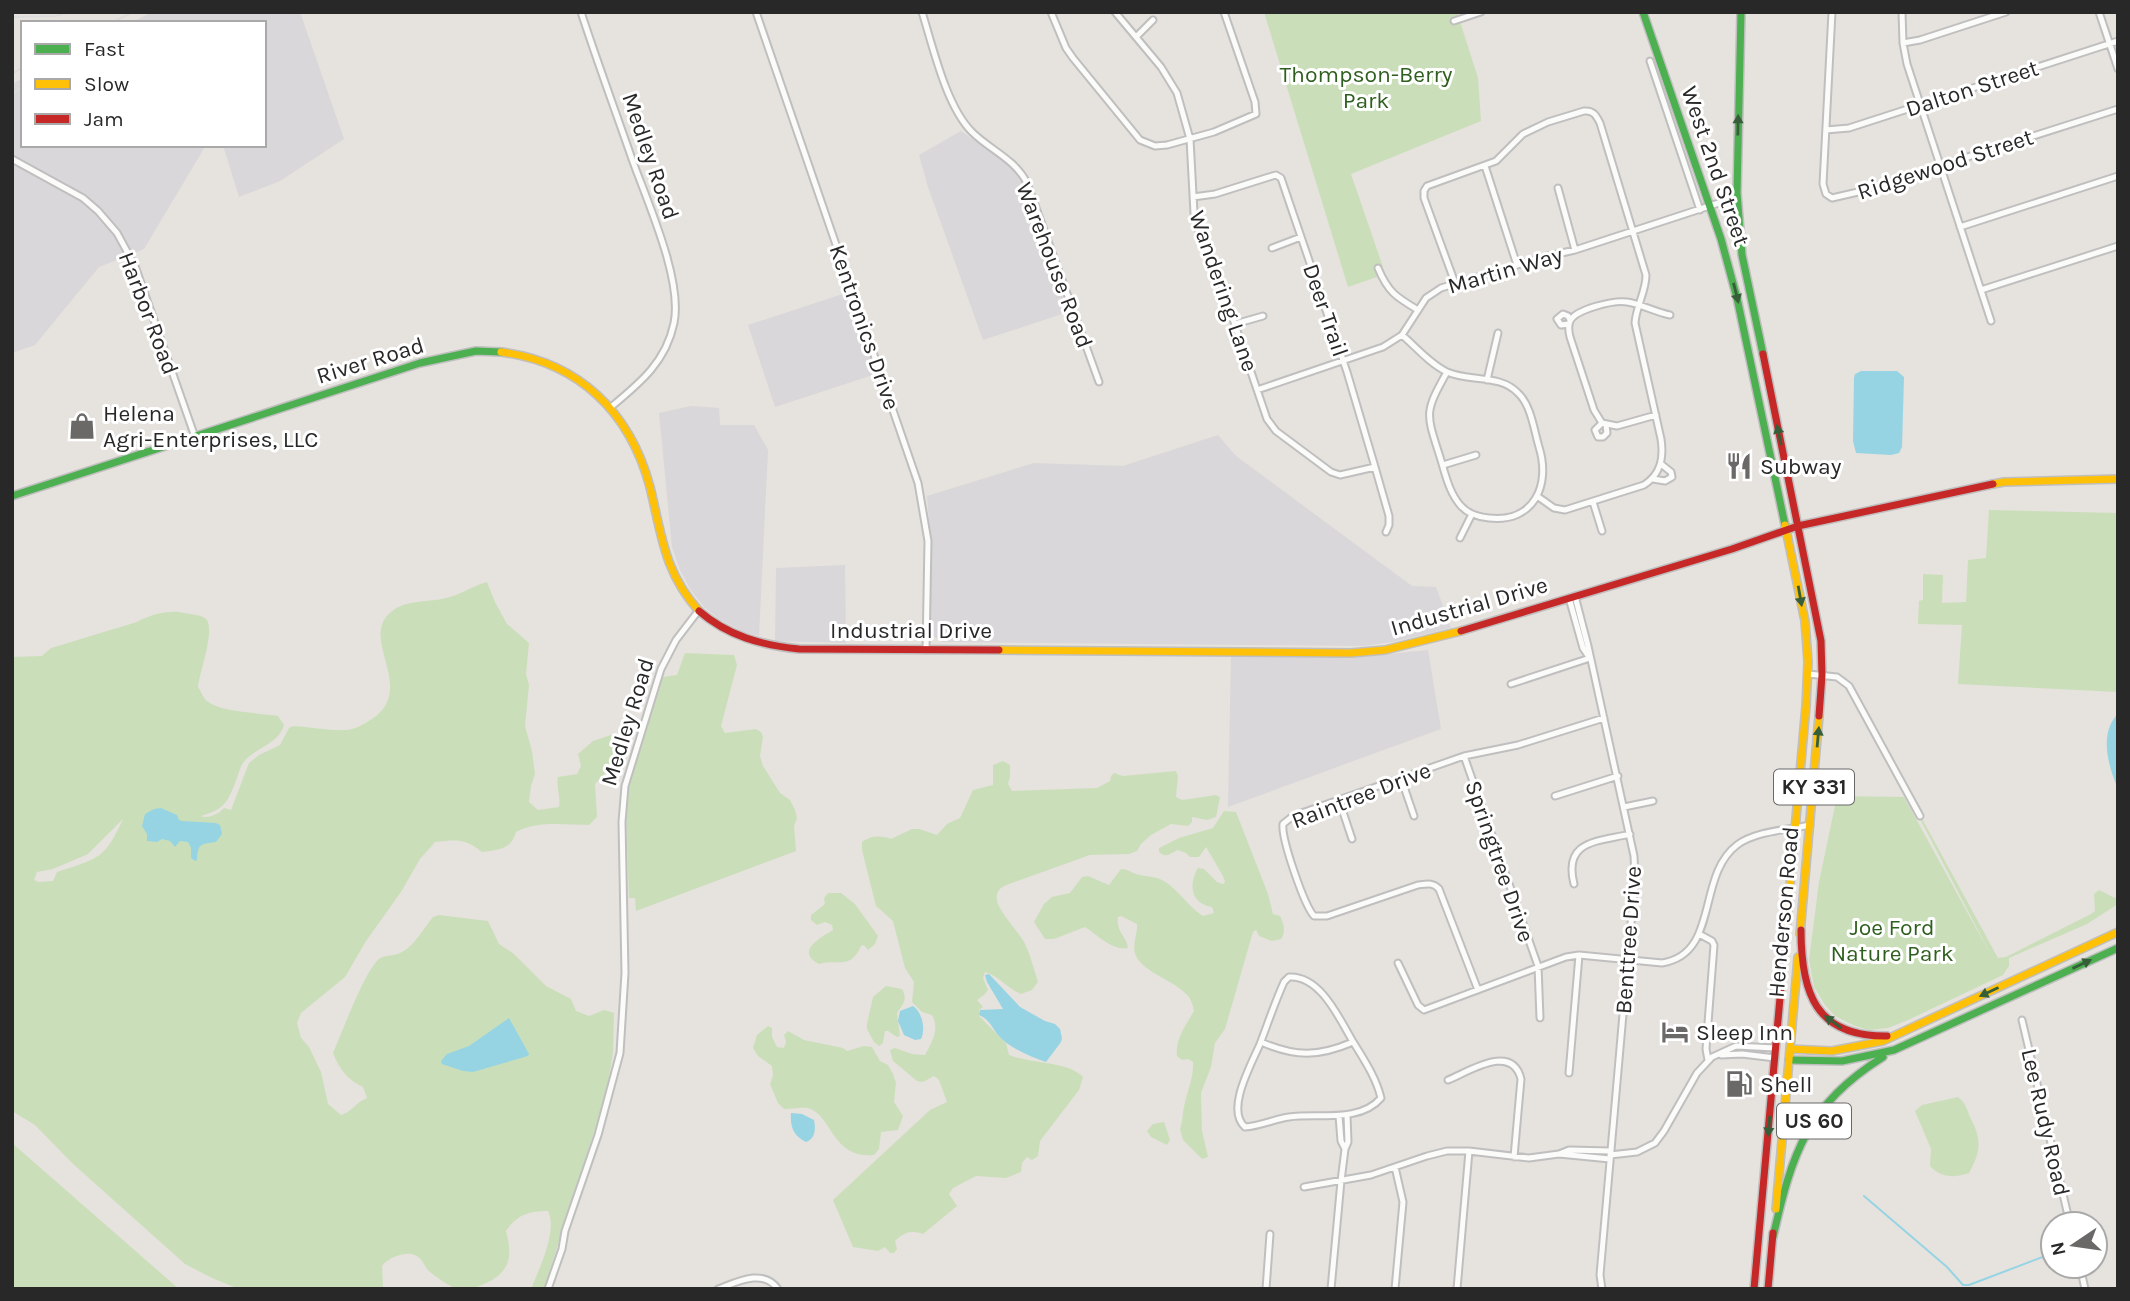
<svg xmlns="http://www.w3.org/2000/svg" width="2130" height="1301" font-family="Karla,sans-serif">
	<rect width="100%" height="100%" fill="#e6e2de"/>
	<path fill="#d9d7d9" d="M152 12H300L344 139 280 181 239 197 223 145H264V23H130Z
		M23 78V145H206L144 249 99 267 35 345 12 353V92L14 89 12 84Z
		M961 131 1014 168 1021 179 1068 312 983 340 928 187 919 155Z
		M849 292 876 374 775 407 748 325Z
		M691 406 719 408 720 425H754L768 450 759 636 744 632 719 619 704 607 690 589 680 570 672 547 659 413Z
		M1218 435 1236 456 1412 586 1436 587 1451 628 1393 642 1364 646 941 642 930 633V537L927 496 1034 463 1123 466Z
		M845 565 846 643 775 641 776 568Z
		M1428 650 1441 729 1228 807 1231 656 1359 657Z"/>
	<path fill="#cadfb9" fill-rule="evenodd" d="M1264 12H1457L1478 78 1481 121 1351 174 1383 267 1375 270 1377 277 1348 287Z
		M1989 510 2118 513V692L1958 684 1962 625 1918 624 1919 601 1923 600V574L1943 575 1942 603 1966 602 1968 560 1986 558Z
		M487 582 495 602 507 624 529 643 526 674 529 685 525 726 532 751 535 774 531 786 529 802 538 810 559 807C561 797 556 788 558 777L577 774 581 766 578 754 593 741 614 734 618 741V759L595 784 597 817 589 825C564 825 539 820 516 832 511 850 498 850 482 852 464 838 457 840 435 842L420 859 401 892 366 941 345 977 301 1013 297 1023 301 1038 309 1047 321 1072 328 1104 341 1115C352 1112 355 1103 367 1098L363 1087C348 1080 339 1069 333 1053 341 1035 365 970 379 959 384 955 393 956 400 953 414 947 423 929 433 917L439 915 488 921 499 944 514 954 546 986 571 999 576 1011 589 1016 604 1010 614 1013 613 1052 607 1091 544 1289H531C539 1269 558 1231 548 1211 528 1211 517 1215 506 1231 514 1261 508 1275 479 1286 473 1288 465 1291 458 1289 450 1287 436 1277 430 1272 423 1266 423 1256 411 1254 402 1253 388 1258 382 1266L383 1289H239L212 1278 185 1264 72 1163 35 1125 12 1111V657L42 656 51 648 137 622C148 615 171 609 184 613 190 614 200 615 205 618 217 627 199 673 198 687 201 691 203 698 207 701 219 712 261 713 278 716L284 725C278 745 255 747 243 763 240 767 239 773 237 778 228 802 225 809 201 816 208 819 219 814 224 808L231 810 249 763 259 755 280 745 289 728 293 726C311 727 330 731 347 730 356 729 364 724 372 719 418 688 358 639 391 612 405 600 426 602 442 599 459 596 472 586 487 582ZM123 819C104 860 99 858 57 872L53 881 39 882 34 880 37 872 53 869 88 854Z
		M685 653 734 655 737 665 721 726 725 733 756 729 761 732 763 737 760 756 763 766 780 793 790 800 795 810 797 818 794 826 796 851 636 911 635 898H629L626 812 627 791 663 677 677 675Z
		M1003 761 1010 765V777L1008 784 1012 791 1097 788 1110 781 1111 776 1114 773 1123 776 1176 771 1178 776 1176 797 1182 800 1216 795 1220 797 1216 817 1207 820 1192 817V822L1188 826 1171 824 1151 835 1141 844 1137 851 1129 854 1090 855 1009 884C1002 887 995 890 997 900 998 911 1021 934 1026 946 1031 957 1034 970 1038 982L1032 990 1021 994C1008 989 999 976 985 972L983 978 988 990 984 995 977 1000 983 1007 979 1010V1016L1006 1043 1009 1055C1031 1064 1067 1061 1083 1077L1079 1090 1040 1141 1038 1156 1032 1160 1027 1157 1022 1163 1021 1172 1006 1178 976 1176 953 1188 949 1194 957 1206 923 1234C910 1230 905 1232 895 1241L897 1249 894 1253H890L885 1247 878 1251 853 1247 833 1200 930 1110 947 1102 939 1080 934 1076 923 1082 917 1081 893 1061 890 1050 895 1048 912 1054 925 1055C932 1042 940 1029 932 1015L922 1012 912 1002 914 982 905 968 893 921 876 906 862 850V842C871 836 880 835 891 839L912 829H919L937 835 947 824 960 818 973 790 993 785V765Z
		M1837 796 1904 797 1993 959 1918 815H1920L1998 958 2006 957 2091 914 2095 911 2094 894 2099 890 2115 898 2118 894V904L2087 924 2009 958V966L2003 975 1908 1020 1888 1028 1869 1030 1855 1026 1835 1016 1825 1005 1814 987 1809 960 1819 882Z
		M1224 811 1236 812 1268 894 1273 914 1280 916C1284 924 1286 932 1281 939L1272 941 1259 936 1256 930 1253 932 1225 1029 1215 1043 1211 1067 1201 1093 1202 1131 1208 1157 1202 1159 1183 1140 1180 1129C1183 1121 1182 1115 1184 1107 1187 1091 1194 1078 1193 1062L1188 1059 1182 1060 1177 1056C1175 1039 1186 1025 1194 1011 1193 1006 1191 999 1188 996 1176 981 1144 973 1136 956 1131 945 1138 935 1137 924L1121 916 1118 917C1116 933 1127 936 1128 948 1112 951 1098 935 1085 927L1054 939H1045L1034 922 1044 904 1052 897 1070 893 1082 877 1088 876 1109 885 1121 869C1128 869 1130 872 1136 874 1146 877 1156 876 1164 881 1179 890 1188 907 1203 916L1214 913 1212 907C1191 904 1188 885 1198 868L1204 869 1217 882 1223 884 1225 882 1223 876 1206 847 1199 857H1190L1186 853 1178 850C1170 853 1167 859 1159 852V848L1179 838 1213 828Z
		M828 893H841L855 904 878 936 875 944 868 950 864 945 861 946C850 971 837 958 819 964 794 951 822 937 833 930L832 925 825 922 817 925 811 920V915L825 904 824 898Z
		M886 986 902 989C908 1000 903 1004 897 1013L900 1036 897 1037 888 1031H885L883 1043 879 1046 874 1042 867 1029V1024L873 997Z
		M768 1026 772 1028V1037L777 1047 784 1048 786 1042 784 1035 788 1031 804 1040 843 1048 847 1051 864 1046 872 1047 880 1061 888 1065 893 1074 896 1083 894 1102 903 1116 898 1130 881 1132 879 1149 874 1155C831 1159 832 1113 807 1108 800 1107 791 1109 784 1109L778 1103 770 1084 773 1076 772 1066 758 1056 753 1048 757 1035Z
		M1958 1097C1967 1104 1967 1111 1972 1121 1982 1140 1980 1154 1969 1173 1954 1178 1941 1178 1930 1166L1931 1149 1915 1111 1922 1105Z
		M1164 1122 1170 1140 1167 1145 1151 1137 1147 1131 1153 1124Z
		M12 1143 179 1289H12Z"/>
	<path fill="#96d4e4" d="M1861 371H1897L1904 377 1902 447 1899 453 1891 455 1856 453 1853 441 1854 378 1855 374Z
		M2116 716H2118V789C2109 768 2099 736 2116 716Z
		M161 808 177 815 179 820 182 821 216 823 220 825 222 834 216 842C201 844 198 843 197 860L195 861 191 858V848L188 842 180 841 175 847 170 841 162 839 157 842 147 841V834L142 826 145 814 154 809Z
		M989 974 1020 1007 1045 1021 1055 1024 1060 1029 1062 1038 1061 1042 1046 1062C1031 1057 1009 1048 998 1035 991 1026 990 1020 979 1015L980 1010 1003 1009 987 982 985 975Z
		M913 1006C922 1012 926 1029 921 1039L915 1040 904 1035 898 1021 900 1011Z
		M509 1018 529 1054 528 1056 473 1072 463 1071 442 1064 441 1061 447 1054 469 1046Z
		M791 1113 802 1114 814 1120C816 1129 815 1139 806 1142 793 1136 790 1126 791 1113Z"/>
	<g fill="none" stroke-linecap="round" stroke-linejoin="round">
		<path stroke="#96d4e4" stroke-width="2" d="M1864 1196 1947 1267 1963 1285H1969L2053 1253"/>
		<defs>
			<path id="street" d="M581 12C597 61 615 110 632 159 647 201 683 280 674 323 666 362 640 383 611 407
				M756 12 918 483 928 541 926 650
				M922 12C933 47 946 106 972 132 990 150 1015 159 1027 183L1099 382
				M1051 12 1066 48 1073 58 1140 140 1155 146 1167 145 1214 132 1256 114 1255 102 1224 12
				M1115 12 1161 67 1177 93 1190 139 1194 213 1197 227 1214 263 1267 419 1276 431 1331 472 1340 475 1375 467
				M1832 12 1823 184 1826 194 1832 198 1858 192 2118 109
				M1902 12 1903 43 1907 64 1991 321
				M2099 12 2118 69
				M1454 21 1481 12
				M1136 37 1153 20
				M1903 43 1920 40 2006 12
				M1650 61 1700 210
				M1826 130 1849 128 2118 41
				M12 159 83 198 98 211 117 233 135 266 195 437
				M1485 166 1517 265
				M1558 188 1575 250
				M1193 197 1215 194 1269 177 1276 175 1281 178 1347 372 1375 467 1389 516V525L1386 532
				M1960 227 2118 176
				M1272 248 1301 237
				M1378 268C1388 292 1396 297 1418 310
				M1455 283 1424 198V191L1427 186 1496 161 1523 134 1548 122 1584 111C1593 110 1596 115 1600 123L1646 275C1646 292 1636 306 1635 323L1661 439C1664 458 1661 474 1644 485L1565 510 1554 508 1537 496
				M1981 290 2118 246
				M1235 324 1263 316
				M1569 324 1561 325 1557 319 1563 314 1568 316 1570 320
				M1402 335C1416 347 1430 364 1447 372 1470 382 1500 374 1518 393 1531 405 1534 430 1539 447 1551 485 1534 523 1489 518 1479 517 1468 514 1461 506 1449 493 1445 473 1440 457 1426 413 1424 413 1447 372
				M1487 380 1498 333
				M1257 390 1383 347 1402 335 1426 298 1441 288 1544 257 1575 250 1737 197
				M1656 415 1617 426 1602 423 1594 410 1570 337C1569 333 1568 326 1570 321 1576 309 1614 300 1627 302 1641 304 1655 312 1670 315
				M1602 423 1595 430 1598 437H1603L1607 433 1606 425
				M1443 465 1476 455
				M1653 479 1665 481 1672 477 1671 472 1661 464
				M1593 502 1602 531
				M1460 538 1472 514
				M1575 596 1588 646 1634 856 1635 878 1600 1275 1602 1289
				M1569 598 1583 648 1589 657
				M1808 674 1837 677 1849 686 1920 816
				M1511 684 1590 658
				M1464 756 1538 966 1540 1018
				M1401 778 1414 816
				M1555 796 1618 776
				M1339 800 1352 839
				M1624 807 1653 801
				M1574 884C1563 840 1597 842 1630 834
				M1699 934 1712 941 1714 945 1706 1049 1708 1060
				M1398 963 1418 1005 1424 1010 1566 957 1579 955 1662 963C1720 954 1696 876 1737 845 1756 831 1787 830 1810 825
				M1289 977C1320 975 1339 1018 1352 1040 1363 1058 1376 1077 1381 1098 1360 1123 1317 1113 1289 1117 1275 1119 1260 1126 1245 1127 1225 1110 1252 1063 1260 1044 1268 1023 1275 1002 1284 982Z
				M1478 990 1439 889C1433 882 1426 884 1418 885L1327 916H1314C1304 905 1281 838 1283 824L1293 816 1464 756 1518 745 1604 718
				M2022 1020 2070 1224
				M1261 1042C1295 1057 1318 1057 1353 1042
				M1721 1055 1742 1054 1775 1058
				M1569 1073 1579 955
				M1448 1080C1470 1071 1512 1043 1521 1079L1514 1157
				M1339 1116 1341 1141 1345 1149
				M1559 1154 1569 1150 1611 1151
				M1610 1155 1637 1152 1655 1143 1664 1131 1697 1073 1712 1057 1736 1046 1775 1048
				M1304 1187 1371 1175 1427 1156 1447 1151H1469L1529 1158 1559 1154 1610 1159
				M2080 1266 2085 1289
				M548 1289 562 1249 565 1231 598 1135 620 1053 625 973 622 822 625 786 661 669 676 640 699 610
				M718 1289C737 1282 763 1268 778 1289
				M1266 1289 1270 1234
				M1331 1289 1341 1181 1345 1149 1348 1142 1347 1115
				M1395 1289 1403 1202 1395 1167
				M1457 1289 1469 1151"/>
			<path id="fast" d="M1643 12 1721 239 1737 298 1785 525
				M1741 12 1737 193 1742 255 1763 354
				M12 496 420 363 476 351 501 352
				M1789 1060 1842 1061 1894 1050 2118 948
				M1773 1237C1792 1153 1807 1105 1883 1057"/>
			<path id="slow" d="M501 352C579 362 630 412 650 487 662 536 664 572 699 611
				M1993 484 2004 482 2118 479
				M999 650 1351 653 1385 650 1461 631
				M1800 934 1819 716
				M1784 953 1806 706 1808 662 1805 621 1785 525
				M1790 1049 1832 1051 1883 1041 2118 932
				M1776 1209 1798 957"/>
			<path id="jam" d="M1763 354 1821 641 1822 675 1819 716
				M699 611C728 636 761 645 799 649L999 650
				M1461 631 1732 549 1798 526 1993 484
				M1801 930C1801 992 1815 1037 1887 1036
				M1754 1289 1784 953
				M1768 1289 1773 1233"/>
		</defs>
		<use href="#street" stroke="#c0bfbf" stroke-width="9"/>
		<use href="#fast" stroke="#c0bfbf" stroke-width="10"/>
		<use href="#slow" stroke="#c0bfbf" stroke-width="10"/>
		<use href="#jam" stroke="#c0bfbf" stroke-width="10"/>
		<use href="#street" stroke="#fbfbfa" stroke-width="5"/>
		<use href="#fast" stroke="#4caf50" stroke-width="7"/>
		<use href="#slow" stroke="#ffc107" stroke-width="7"/>
		<use href="#jam" stroke="#c62828" stroke-width="7"/>
		<path stroke="#dddcdd" stroke-width="2" d="M12 17 55 16 71 12
			M111 23 133 12
			M12 74 23 67
			M12 94 23 86"/>
	</g>
	<defs><path id="oneway-solid" d="M-6-.8H1V-3.2L6.5 0L1 3.2V.8H-6Z" transform="scale(1.75)"/></defs>
	<g fill="#365e38">
		<use href="#oneway-solid" transform="translate(1738 125) rotate(-89)"/>
		<use href="#oneway-solid" transform="translate(1736 293) rotate(76)"/>
		<use href="#oneway-solid" transform="translate(1779 435) rotate(-102)"/>
		<use href="#oneway-solid" transform="translate(1800 596) rotate(80)"/>
		<use href="#oneway-solid" transform="translate(1818 737) rotate(-85)"/>
		<use href="#oneway-solid" transform="translate(2082 964) rotate(-25)"/>
		<use href="#oneway-solid" transform="translate(1989 992) rotate(155)"/>
		<use href="#oneway-solid" transform="translate(1833 1022) rotate(-144)"/>
		<use href="#oneway-solid" transform="translate(1769 1126) rotate(95)"/>
	</g>
	<defs>
		<symbol id="shop-bare" viewBox="-9 -9 18 18"><path d="M-5-2.5h2.3a2.7 3.5 0 0 1 5.4 0H5L5.5 6h-11ZM-1.5-2.5h3a1.5 2.3 0 0 0-3 0Z" fill="#6a6968" stroke="#fff" stroke-width="2.5" paint-order="stroke"/></symbol>
		<symbol id="restaurant-bare" viewBox="-9 -9 18 18"><path d="M-5-6h1v4h1v-4h1v4h1v-4h1v5L-1.5 .5V6h-2V.5L-5-1ZM5-6V6H3V1.5H1.5Q1.5-4 5-6Z" fill="#6a6968" stroke="#fff" stroke-width="2.5" paint-order="stroke"/></symbol>
		<symbol id="hotel-bare" viewBox="-9 -9 18 18"><path d="M-6-4.5h1.5V1H6V5H4.5V3h-9V5H-6ZM-4 0a1.8 1.8 0 1 1 3.6 0ZM.5 0V-2.5h3Q6-2.5 6 0Z" fill="#6a6968" stroke="#fff" stroke-width="2.5" paint-order="stroke"/></symbol>
		<symbol id="fuel-bare" viewBox="-9 -9 18 18"><path d="M-5.5-6h7V0h2V4h1.3V-2.5L3-4.5l.8-.8L6-3V5H2.5V1h-1V6h-7ZM-4.2-4.7v3.2H.2V-4.7Z" fill="#6a6968" stroke="#fff" stroke-width="2.5" paint-order="stroke"/></symbol>
	</defs>
	<g fill-rule="evenodd">
		<use href="#shop-bare" x="63" y="407" width="38" height="38"/>
		<use href="#restaurant-bare" x="1720" y="447" width="38" height="38"/>
		<use href="#hotel-bare" x="1656" y="1013" width="38" height="38"/>
		<use href="#fuel-bare" x="1720" y="1065" width="38" height="38"/>
	</g>
	<g text-anchor="middle" stroke-width="6" stroke-linejoin="round" paint-order="stroke">
		<g fill="#fff" stroke="#686868" stroke-width="2">
			<rect x="1774" y="769.5" width="80" height="35" rx="5"/>
			<rect x="1777" y="1103.5" width="74" height="35" rx="5"/>
		</g>
		<g font-size="21" font-weight="bold" fill="#282828">
			<text x="1814" y="794">KY 331</text>
			<text x="1814" y="1128">US 60</text>
		</g>
		<g font-size="23" fill="#2f5f1e" stroke="#fff">
			<text x="1366" y="82">Thompson-Berry<tspan x="1366" dy="26">Park</tspan></text>
			<text x="1892" y="935">Joe Ford<tspan x="1892" dy="26">Nature Park</tspan></text>
		</g>
		<g font-size="23" fill="#282828" stroke="#fff">
			<text transform="translate(1972 88) rotate(-18)" y="8">Dalton Street</text>
			<text transform="translate(651 156) rotate(71)" y="8">Medley Road</text>
			<text transform="translate(1945 164) rotate(-18)" y="8">Ridgewood Street</text>
			<text transform="translate(1716 166) rotate(71)" y="8">West 2nd Street</text>
			<text transform="translate(1055 265) rotate(69)" y="8">Warehouse Road</text>
			<text transform="translate(1505 270) rotate(-16)" y="8">Martin Way</text>
			<text transform="translate(1224 291) rotate(71)" y="8">Wandering Lane</text>
			<text transform="translate(1326 310) rotate(71)" y="8">Deer Trail</text>
			<text transform="translate(149 313) rotate(69)" y="8">Harbor Road</text>
			<text transform="translate(865 327) rotate(71)" y="8">Kentronics Drive</text>
			<text transform="translate(370 360) rotate(-17)" y="8">River Road</text>
			<text transform="translate(1469 606) rotate(-16)" y="8">Industrial Drive</text>
			<text x="911" y="638">Industrial Drive</text>
			<text transform="translate(627 722) rotate(-73)" y="8">Medley Road</text>
			<text transform="translate(1361 795) rotate(-21)" y="8">Raintree Drive</text>
			<text transform="translate(1500 861) rotate(71)" y="8">Springtree Drive</text>
			<text transform="translate(1783 912) rotate(-85)" y="8">Henderson Road</text>
			<text transform="translate(1628 940) rotate(-86)" y="8">Benttree Drive</text>
			<text transform="translate(2046 1122) rotate(77)" y="8">Lee Rudy Road</text>
		</g>
		<g font-size="23" fill="#282828" stroke="#fff" text-anchor="start">
			<text x="103" y="421">Helena<tspan x="103" dy="26">Agri-Enterprises, LLC</tspan></text>
			<text x="1760" y="474">Subway</text>
			<text x="1696" y="1040">Sleep Inn</text>
			<text x="1760" y="1092">Shell</text>
		</g>
	</g>
	<rect width="2130" height="1301" fill="none" stroke="#282828" stroke-width="28"/>
	<rect x="21" y="21" width="245" height="126" fill="#ffffff" stroke="#a9a9a9" stroke-width="2"/>
	<rect x="35" y="44" width="35" height="10" fill="#4caf50" stroke="#a9a9a9" stroke-width="2"/>
	<text x="84" y="56" font-size="21" fill="#282828">Fast</text>
	<rect x="35" y="79" width="35" height="10" fill="#ffc107" stroke="#a9a9a9" stroke-width="2"/>
	<text x="84" y="91" font-size="21" fill="#282828">Slow</text>
	<rect x="35" y="114" width="35" height="10" fill="#c62828" stroke="#a9a9a9" stroke-width="2"/>
	<text x="84" y="126" font-size="21" fill="#282828">Jam</text>
	<g transform="translate(2074 1245) rotate(257)"><circle r="33" fill="#ffffff" stroke="#a9a9a9" stroke-width="2"/>
	<path d="M0-5L12 26L0 18L-12 26Z" fill="#6a6968"/>
	<text y="-10" font-size="19" font-weight="bold" text-anchor="middle" fill="#282828">N</text>
	</g>
</svg>
